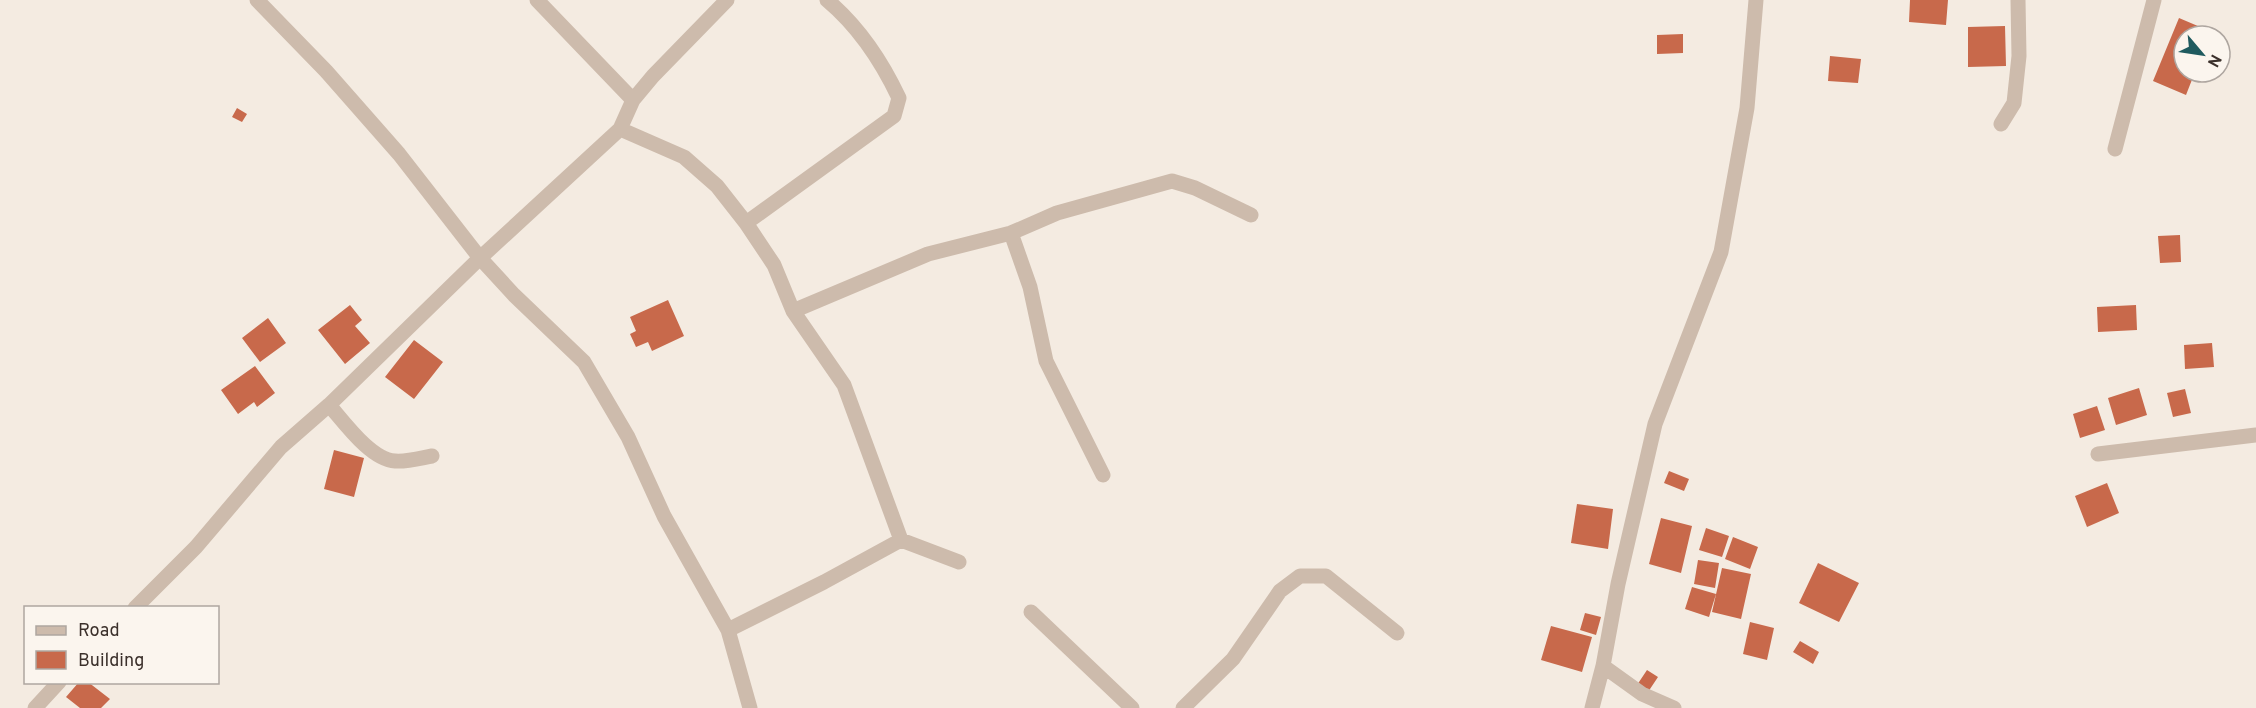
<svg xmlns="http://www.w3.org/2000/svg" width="2256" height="708" font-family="Overpass,sans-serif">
	<rect width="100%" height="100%" fill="#f4ebe1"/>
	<path fill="#c8694b" d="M1910 0H1948L1946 25 1909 22Z
		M2179 18 2212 32 2210 36H2184V72H2195L2186 95 2153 81Z
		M2005 26 2006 66 1968 67V27Z
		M1683 34V53L1657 54V35Z
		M1830 56 1861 59 1858 83 1828 81Z
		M237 108 247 114 242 122 232 117Z
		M2180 235 2181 262 2160 263 2158 236Z
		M668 300 684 336 652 351 648 342 636 347 630 334 636 331 630 317Z
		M350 305 362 320 355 326 370 343 345 364 318 330Z
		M2136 305 2137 330 2098 332 2097 307Z
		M268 318 286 343 260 362 242 338Z
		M414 340 443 362 414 399 385 377Z
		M2212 343 2214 367 2185 369 2184 345Z
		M255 366 275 393 257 407 254 402 238 414 221 390Z
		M2139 388 2147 415 2116 425 2108 398Z
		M2185 389 2191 413 2173 417 2167 393Z
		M2097 406 2105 430 2080 438 2073 414Z
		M334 450 364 458 354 497 324 489Z
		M1669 471 1689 479 1684 491 1664 483Z
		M2107 483 2119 513 2087 527 2075 496Z
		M1577 504 1613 509 1608 549 1571 543Z
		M1661 518 1692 526 1681 573 1649 564Z
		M1706 528 1729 536 1722 557 1699 550Z
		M1733 537 1758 547 1750 569 1725 559Z
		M1698 560 1719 563 1715 588 1694 584Z
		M1818 563 1859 583 1839 622 1799 603Z
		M1722 568 1751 574 1741 619 1712 612Z
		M1692 587 1716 594 1709 617 1685 609Z
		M1585 613 1601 617 1596 635 1580 630Z
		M1750 622 1774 628 1767 660 1743 654Z
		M1551 626 1592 637 1582 672 1541 660Z
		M1800 641 1819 652 1813 664 1793 652Z
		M1647 670 1658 677 1648 692 1637 685Z
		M79 682H88L110 699 101 708H80L66 697Z"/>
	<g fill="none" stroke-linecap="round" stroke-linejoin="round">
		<path stroke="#cdbbac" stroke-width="15" d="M537 0 633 100 620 129 480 258 514 295 584 362 628 437 664 516 728 630 750 708
			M633 100 653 76 727 0
			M2001 124 2014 103 2019 56 2018 0
			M620 129 684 157 717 186 746 223 774 265 793 311 844 385 901 540 959 562
			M2115 149 2154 0
			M746 223 894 116 899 98C882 62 858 26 827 0
			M1011 233 1030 287 1046 361 1103 475
			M793 311 928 254 1011 233 1057 213 1172 181 1195 188 1251 215
			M329 405C344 422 371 460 395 461 407 462 421 458 432 456
			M2098 454 2256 435
			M135 608 196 547 281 447 329 405 480 258 399 154 326 71 257 0
			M1031 612 1132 708
			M728 630 824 582 901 540
			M1603 666 1642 694 1674 708
			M35 708 59 682
			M1183 708 1233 659 1280 591 1300 576H1326L1397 633
			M1592 708 1603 666 1618 584 1655 424 1721 252 1747 108 1756 0"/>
	</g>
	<rect x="24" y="606" width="195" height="78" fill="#fbf5ee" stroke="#aea6a0" stroke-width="1.5"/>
	<rect x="36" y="626" width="30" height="9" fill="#cdbbac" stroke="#aea6a0" stroke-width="1.5"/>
	<text x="78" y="636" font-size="18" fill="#3b302b">Road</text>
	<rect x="36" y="651" width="30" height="18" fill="#c8694b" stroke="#aea6a0" stroke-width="1.5"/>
	<text x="78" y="666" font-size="18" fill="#3b302b">Building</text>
	<g transform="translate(2202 54) rotate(119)"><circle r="28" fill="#fbf5ee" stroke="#aea6a0" stroke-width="1.5"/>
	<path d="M0-4.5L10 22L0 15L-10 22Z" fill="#1f5a5e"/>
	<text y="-9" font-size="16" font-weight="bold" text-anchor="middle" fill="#3b302b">N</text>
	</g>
</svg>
